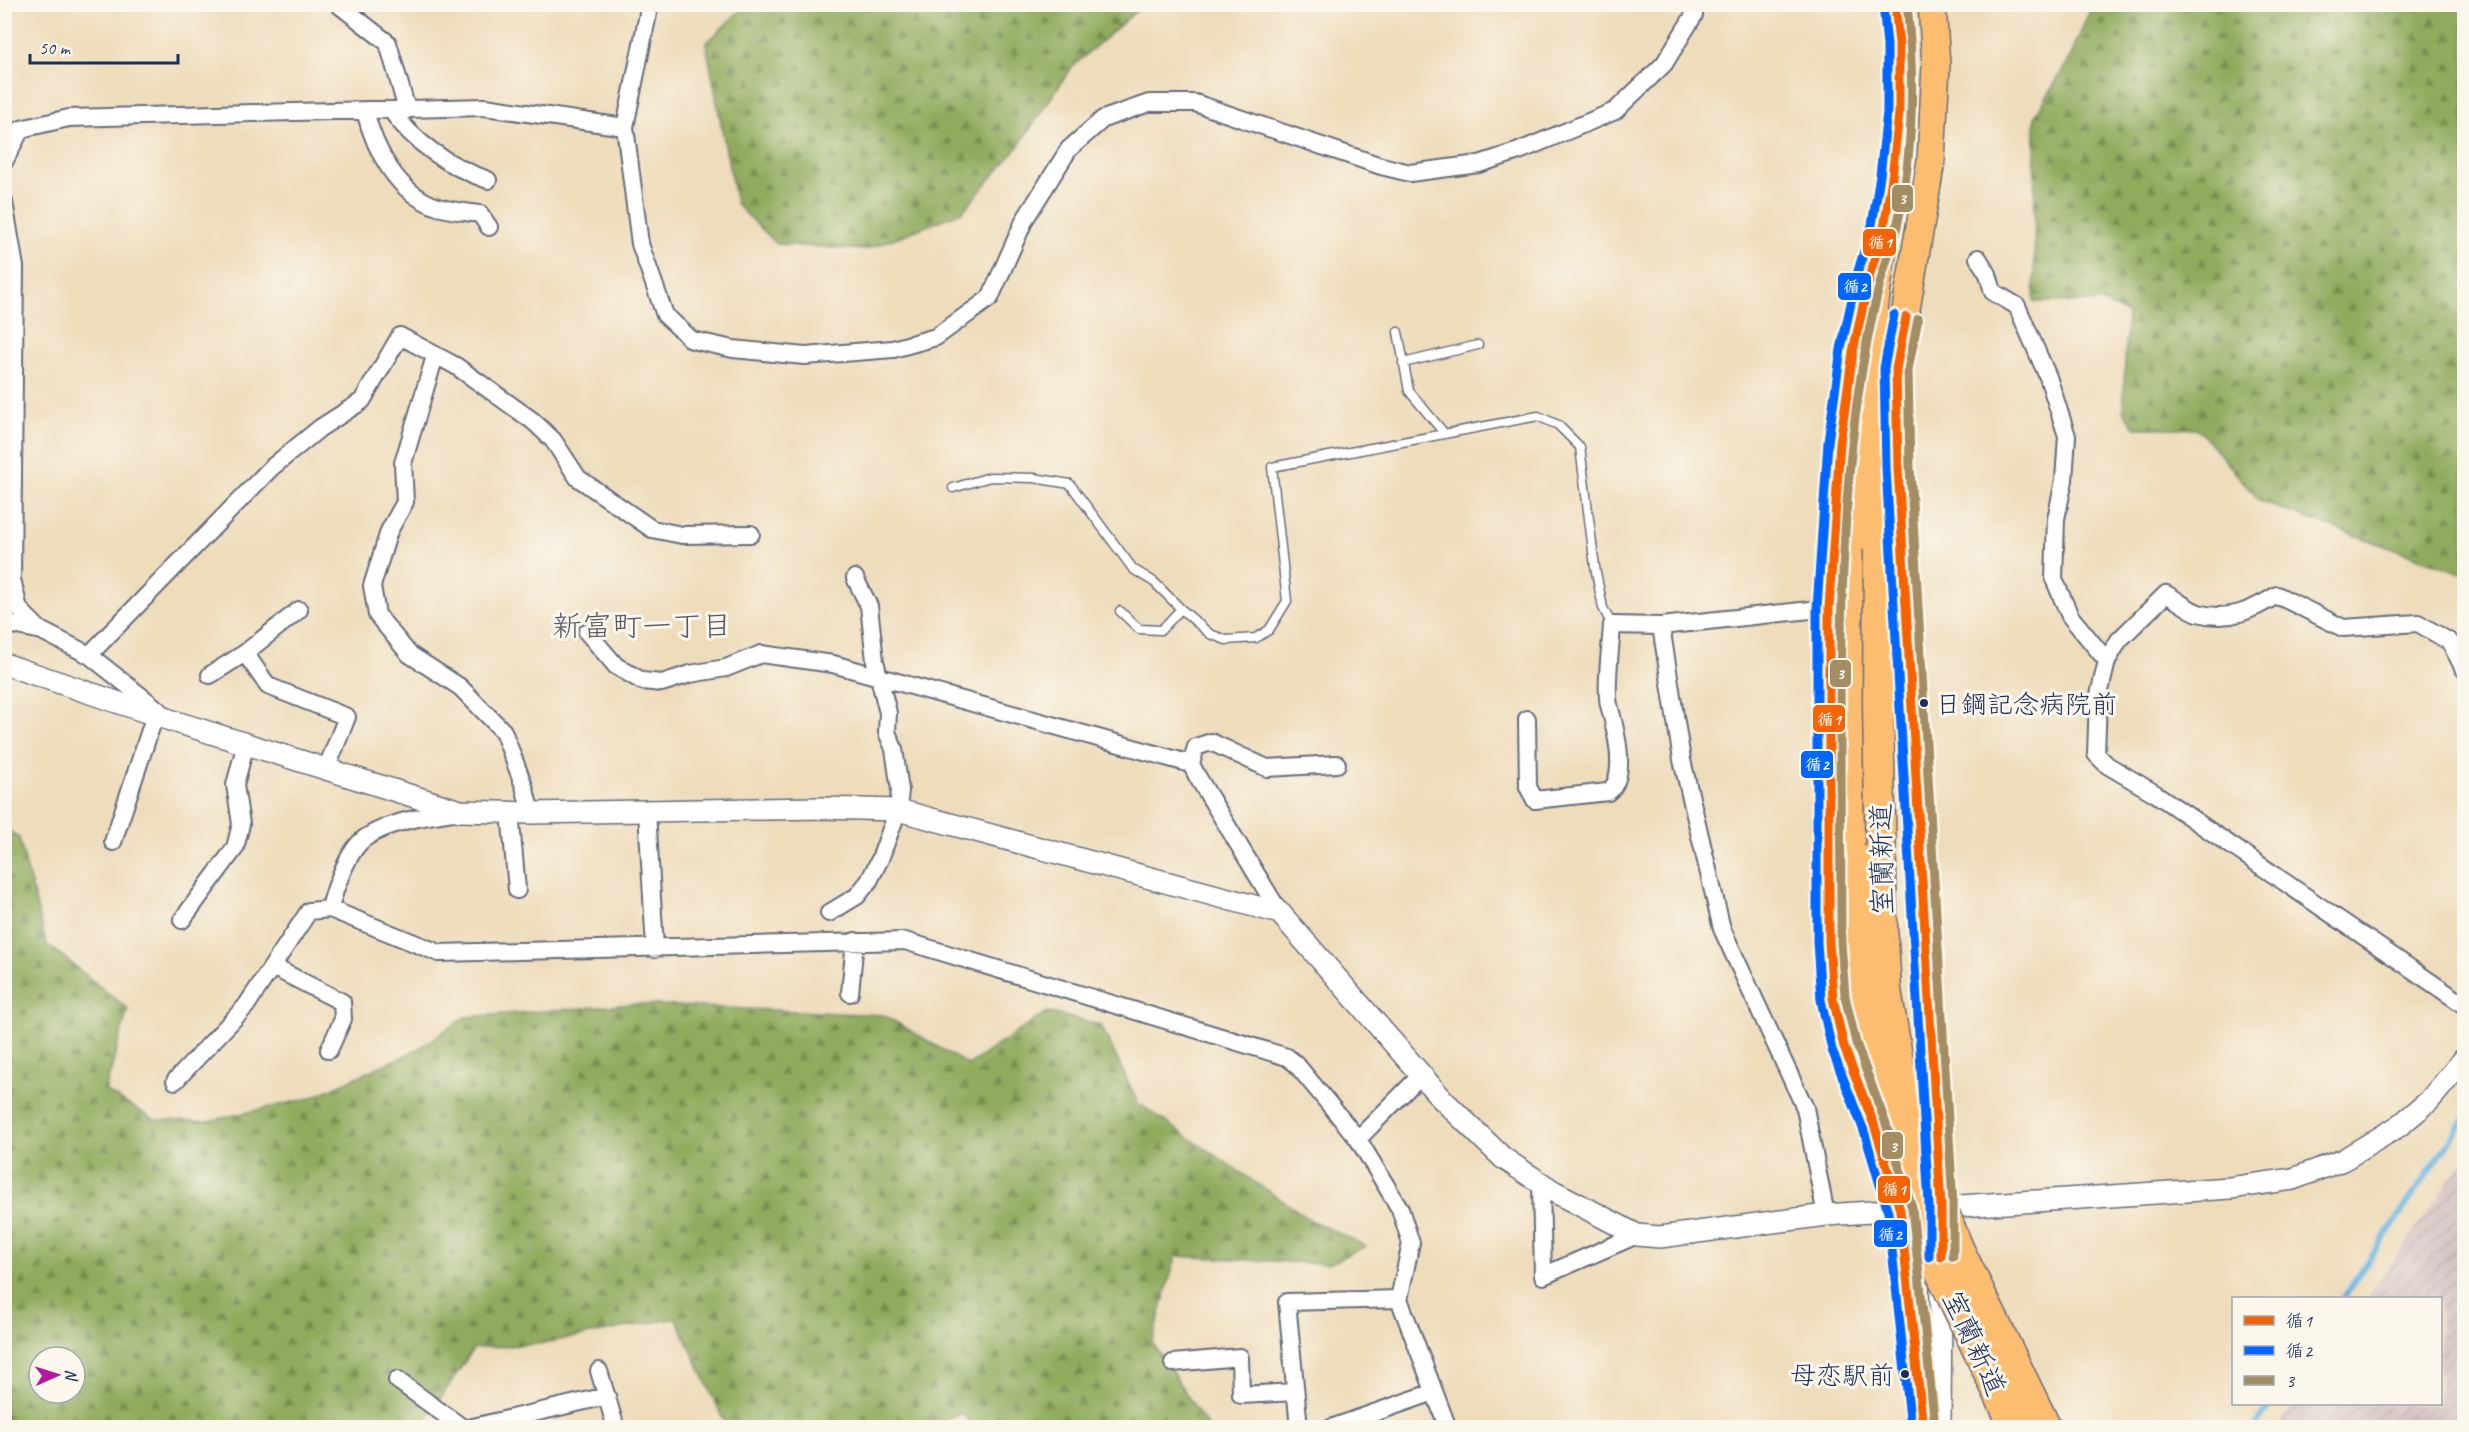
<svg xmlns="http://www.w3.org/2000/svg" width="2469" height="1432" font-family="Caveat,'Klee One',sans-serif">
	<defs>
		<pattern id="industrial-furrows" width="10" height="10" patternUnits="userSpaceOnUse" patternTransform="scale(1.5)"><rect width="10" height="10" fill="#d2bfc0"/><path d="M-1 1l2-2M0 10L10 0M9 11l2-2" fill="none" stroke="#b4a4a7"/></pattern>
		<pattern id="forest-firs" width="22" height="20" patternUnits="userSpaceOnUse" patternTransform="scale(1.5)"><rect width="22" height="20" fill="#90ab5d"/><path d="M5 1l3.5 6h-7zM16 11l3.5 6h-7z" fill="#758c50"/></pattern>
	</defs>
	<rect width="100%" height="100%" fill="#fbf7ec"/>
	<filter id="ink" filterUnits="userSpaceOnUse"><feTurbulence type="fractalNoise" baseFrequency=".0167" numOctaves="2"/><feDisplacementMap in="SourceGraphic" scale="12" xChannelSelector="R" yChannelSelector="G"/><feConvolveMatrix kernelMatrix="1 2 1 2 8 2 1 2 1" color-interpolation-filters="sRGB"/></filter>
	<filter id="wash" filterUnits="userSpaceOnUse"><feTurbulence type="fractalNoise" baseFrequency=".008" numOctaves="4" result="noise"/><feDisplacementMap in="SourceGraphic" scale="24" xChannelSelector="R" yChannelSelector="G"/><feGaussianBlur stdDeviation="1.35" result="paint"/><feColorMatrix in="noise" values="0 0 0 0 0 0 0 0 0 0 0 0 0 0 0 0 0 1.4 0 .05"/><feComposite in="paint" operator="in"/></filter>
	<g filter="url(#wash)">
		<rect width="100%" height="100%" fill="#eedcba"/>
		<path fill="url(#industrial-furrows)" d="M2464 1160V1427H2277L2294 1404H2440V1298H2367Z"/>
		<path fill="url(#forest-firs)" stroke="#566d5e" stroke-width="1.5" fill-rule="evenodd" d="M746 5V4L1143 5 1072 67 1017 148 962 212 865 250 777 244 736 204 706 43Z
			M2092 5H2464V574L2261 502 2197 428H2136L2123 411 2127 314 2103 302H2034L2035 116 2069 60Z
			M4 827 19 838 46 943 128 1009 105 1091 155 1120 208 1121 311 1098 418 1049 465 1017 635 1004 884 1015 968 1065 1047 1012 1101 1025 1138 1103 1314 1222 1366 1246 1329 1264 1176 1256 1152 1342 1208 1427H974L962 1413 933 1427H727L676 1318 538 1344 474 1348 421 1427H5ZM39 1357H75V1393H39Z"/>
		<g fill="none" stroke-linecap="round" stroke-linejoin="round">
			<path stroke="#68b5e1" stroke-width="6" d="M2343 1298 2464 1120
				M2254 1428 2271 1404"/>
		</g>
	</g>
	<g filter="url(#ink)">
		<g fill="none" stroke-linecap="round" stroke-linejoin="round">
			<defs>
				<path id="service" d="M1398 332 1409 391 1444 433
					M1403 363 1478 345
					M953 488 990 477 1034 478 1070 484 1133 569 1154 582 1181 609 1210 634 1226 640 1256 638 1269 630 1287 601 1272 467 1538 416 1558 425 1580 447 1595 567 1603 608 1612 625
					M1120 611 1139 629 1161 630 1181 609"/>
				<path id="minor" d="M338 4 388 43 407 110
					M650 4 625 127 640 244 665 315 692 340 733 349 805 356 893 349 936 337 990 298 1025 219 1069 149 1103 119 1149 103H1195L1381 166 1410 173 1479 164 1519 151 1615 111 1664 64 1694 15 1695 4
					M391 110C414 143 450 167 488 180
					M365 111C375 150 397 194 438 207 451 211 466 212 480 214L489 227
					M4 162 21 129 69 118 485 107 625 127
					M4 202 15 267 12 579 19 609 40 630 89 655 165 715
					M1978 258 1988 274 1993 292 2017 306 2048 377 2067 436 2064 480 2056 519 2054 579 2070 616 2107 661 2098 699 2096 754 2107 765 2156 794 2464 1005
					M435 356 403 463 405 502 389 531 372 586 377 615 409 654 460 687 503 731 524 786 531 813
					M299 610 245 653 268 686 347 717 327 767
					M4 623 42 631
					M1661 626 1682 760 1722 929 1805 1108 1826 1215
					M587 632 616 666 642 681 662 683 690 674 726 668 761 654 833 664 1191 764
					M89 655 271 468 320 428 362 401 400 336 456 366 533 421 553 440 578 478 652 529 682 535 751 534
					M2107 661 2119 640 2166 594C2176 599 2187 609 2198 613 2228 622 2253 610 2277 595L2343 628 2418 623 2450 642 2464 669
					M210 675 245 653
					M1527 719 1528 787 1535 800 1608 792C1629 777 1615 727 1609 705 1605 687 1611 645 1612 625L1661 626 1829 608
					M459 811C428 816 392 820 365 838 348 850 334 890 330 909L439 953 905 941 1287 1057 1296 1064 1358 1139 1400 1209 1411 1243 1399 1299 1448 1428
					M647 811 655 949
					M510 812 517 890
					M113 842 155 715
					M829 913 857 896 869 881 880 859 898 810 900 790 894 749 887 732 888 713 875 661 869 606 855 578
					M1280 913 1197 776 1191 764 1196 747 1211 742 1267 768 1337 764
					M182 920 235 848 241 824 235 785 246 743
					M273 967 342 1002 343 1019 329 1050
					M850 993 855 941
					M175 1081 246 1006 309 911 330 909
					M1358 1139 1422 1074
					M1541 1183 1543 1276 1637 1235
					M1173 1363 1240 1357 1241 1395 1295 1392
					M599 1371 616 1428
					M397 1380 463 1428
					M469 1428 607 1396
					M1299 1428 1287 1302 1399 1299
					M1331 1428 1434 1392"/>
				<path id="tertiary" d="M4 664 173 721 460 811 531 813 820 808 898 810 1280 913 1443 1100 1503 1158 1553 1191 1637 1235 1660 1237 1826 1215 2230 1188 2293 1179 2343 1160 2399 1126 2429 1101 2464 1059
					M1900 1210 1923 1428
					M1940 1428 1941 1281"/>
				<path id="trunk" d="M1877 249C1901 171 1904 85 1895 4
					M1854 347 1840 443 1829 608V942L1833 998 1844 1047 1876 1131
					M1897 390 1896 369 1931 161 1936 65 1932 4
					M1898 437 1940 1193"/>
				<path id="motorway" d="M1879 549 1882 484 1896 369
					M1854 856C1854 711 1851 566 1860 421 1865 356 1875 292 1884 228"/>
			</defs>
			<use href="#service" stroke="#656c7e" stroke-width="11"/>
			<use href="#minor" stroke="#656c7e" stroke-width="20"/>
			<use href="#tertiary" stroke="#656c7e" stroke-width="24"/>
			<use href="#trunk" stroke="#656c7e" stroke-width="30"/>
			<use href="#motorway" stroke="#656c7e" stroke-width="33"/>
			<use href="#service" stroke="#fff" stroke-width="8"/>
			<use href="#minor" stroke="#fff" stroke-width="16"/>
			<use href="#tertiary" stroke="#fff" stroke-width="21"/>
			<use href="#trunk" stroke="#fcbd6f" stroke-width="27"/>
			<use href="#motorway" stroke="#fcbd6f" stroke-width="30"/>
			<defs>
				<path id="motorway-bridge" d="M1879 549 1878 703 1882 926 1886 990 1901 1079 1925 1165 1958 1248 2046 1428
					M1854 856C1858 966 1865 1074 1902 1179 1933 1264 1977 1345 2015 1428"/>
			</defs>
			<use href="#motorway-bridge" stroke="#656c7e" stroke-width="33" stroke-linecap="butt"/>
			<use href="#motorway-bridge" stroke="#fcbd6f" stroke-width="30"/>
			<defs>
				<path id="bus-1" d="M1895 4 1899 44V113L1892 178 1884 228 1870 274 1853 352 1840 443 1829 608V942L1833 998 1844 1047 1875 1127 1900 1210 1923 1428
					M1906 317 1896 369 1898 468 1941 1206V1257"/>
				<path id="bus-2" d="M1883 5 1887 45V112L1880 176 1872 225 1858 271 1841 349 1828 442 1817 608V942L1821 1000 1832 1050 1864 1131 1888 1212 1911 1428
					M1894 315 1884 368 1886 468 1929 1206V1257"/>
				<path id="bus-3" d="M1907 4C1915 79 1913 158 1896 231 1892 246 1886 261 1882 276 1867 331 1858 388 1852 444 1835 609 1841 776 1841 942L1845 996 1856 1043 1886 1124 1912 1208 1935 1427
					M1918 319 1908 370 1910 468 1953 1205V1257"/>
			</defs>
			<use href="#bus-1" stroke="#fbf7ec" stroke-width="14"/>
			<use href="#bus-2" stroke="#fbf7ec" stroke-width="14"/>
			<use href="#bus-3" stroke="#fbf7ec" stroke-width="14"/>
			<use href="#bus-1" stroke="#f46305" stroke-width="9"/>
			<use href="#bus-2" stroke="#06f" stroke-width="9"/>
			<use href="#bus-3" stroke="#a48d63" stroke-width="9"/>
		</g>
	</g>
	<g fill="#1b2f5e" stroke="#fbf7ec" stroke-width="2">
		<circle cx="1924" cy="703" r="5"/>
		<circle cx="1905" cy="1374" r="5"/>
	</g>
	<g text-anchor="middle" stroke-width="6" stroke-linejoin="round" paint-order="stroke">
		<g font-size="26" fill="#1b2f5e" stroke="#fbf7ec" text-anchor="start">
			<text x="1935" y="713">日鋼記念病院前</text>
			<text x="1894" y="1384" text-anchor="end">母恋駅前</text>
		</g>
		<g font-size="28" fill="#1b2f5e" stroke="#fbf7ec">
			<text transform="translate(1881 859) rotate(-91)" y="10">室蘭新道</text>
			<text transform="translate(1975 1343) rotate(65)" y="10">室蘭新道</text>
		</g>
		<g font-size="30" fill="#595967" stroke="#fbf7ec">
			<text x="642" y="636">新富町一丁目</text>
		</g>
	</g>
	<g stroke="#fbf7ec" stroke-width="2">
		<rect x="1891" y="184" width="23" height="29" rx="6" fill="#a48d63"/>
		<rect x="1862" y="228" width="35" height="29" rx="6" fill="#f46305"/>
		<rect x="1837" y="272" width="35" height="29" rx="6" fill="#06f"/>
		<rect x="1829" y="659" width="23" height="29" rx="6" fill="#a48d63"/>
		<rect x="1812" y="704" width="34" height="29" rx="6" fill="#f46305"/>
		<rect x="1800" y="750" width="34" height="29" rx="6" fill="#06f"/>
		<rect x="1881" y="1131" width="23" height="29" rx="6" fill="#a48d63"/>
		<rect x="1877" y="1175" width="34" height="29" rx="6" fill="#f46305"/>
		<rect x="1873" y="1219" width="35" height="29" rx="6" fill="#06f"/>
	</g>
	<g font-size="16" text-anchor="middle" font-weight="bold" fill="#fff">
		<text x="1902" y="204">3</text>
		<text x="1880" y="248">循1</text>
		<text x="1855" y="292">循2</text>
		<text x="1840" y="679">3</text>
		<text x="1829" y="725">循1</text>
		<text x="1817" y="770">循2</text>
		<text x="1893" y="1152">3</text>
		<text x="1894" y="1195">循1</text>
		<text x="1890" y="1240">循2</text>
	</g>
	<rect width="2469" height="1432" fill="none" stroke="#fbf7ec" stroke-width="24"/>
	<rect x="2232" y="1297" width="210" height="108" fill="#fbf7ec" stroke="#a1a7b3" stroke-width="1.5"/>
	<rect x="2244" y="1316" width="30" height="9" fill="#f46305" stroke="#a1a7b3" stroke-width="1.5"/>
	<text x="2286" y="1327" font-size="18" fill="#1b2f5e">循1</text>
	<rect x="2244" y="1346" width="30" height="9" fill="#0066ff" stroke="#a1a7b3" stroke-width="1.5"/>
	<text x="2286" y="1357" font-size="18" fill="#1b2f5e">循2</text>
	<rect x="2244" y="1376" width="30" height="9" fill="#a48d63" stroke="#a1a7b3" stroke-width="1.5"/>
	<text x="2286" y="1387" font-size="18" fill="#1b2f5e">3</text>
	<g transform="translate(57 1375) rotate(87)"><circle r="28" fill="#fbf7ec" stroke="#a1a7b3" stroke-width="1.5"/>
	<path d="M0-4.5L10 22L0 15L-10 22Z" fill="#b5179e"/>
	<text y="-9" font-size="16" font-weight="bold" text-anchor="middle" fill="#1b2f5e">N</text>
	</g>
	<path d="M30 54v9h148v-9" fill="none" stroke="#1b2f5e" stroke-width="3"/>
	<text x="39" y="54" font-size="18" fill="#1b2f5e" stroke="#fbf7ec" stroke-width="4.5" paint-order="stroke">50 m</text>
</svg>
